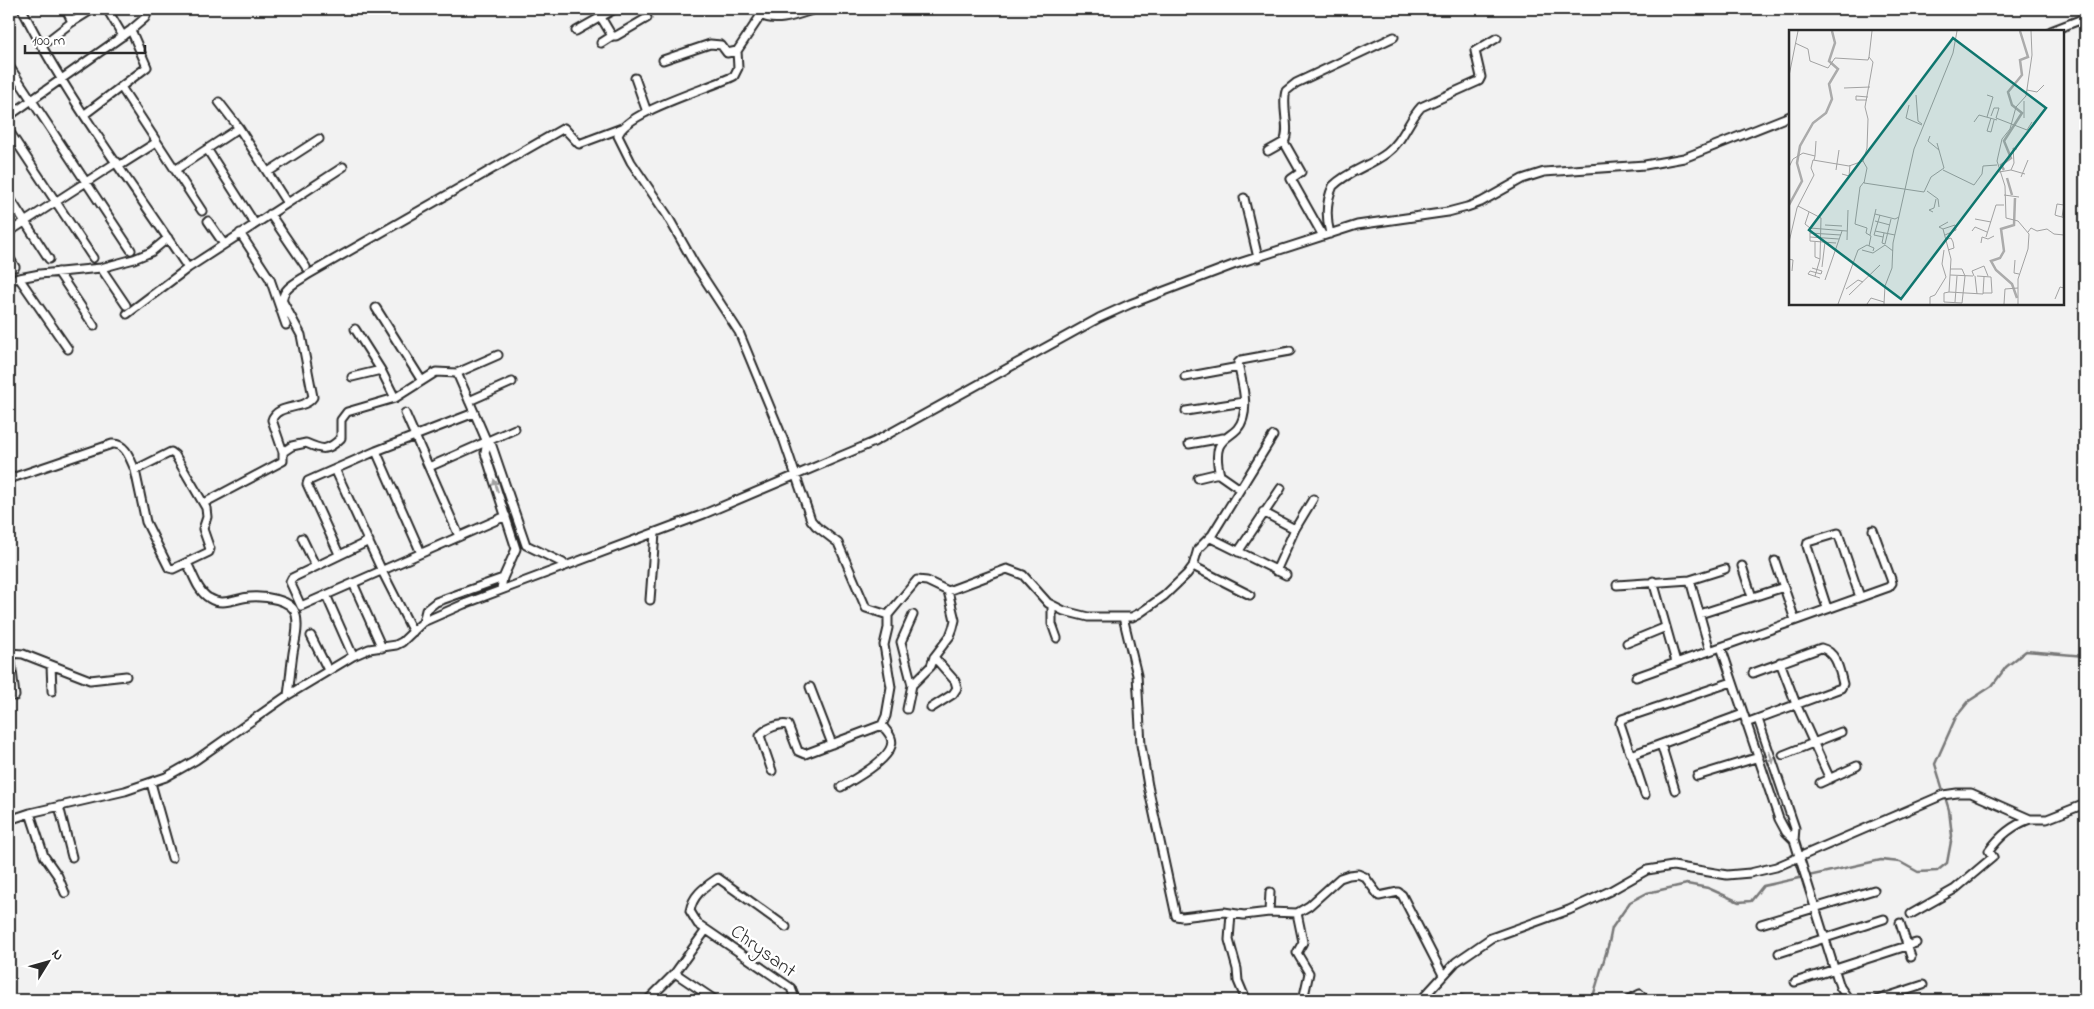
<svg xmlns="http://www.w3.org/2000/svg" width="2094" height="1009" font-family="'Indie Flower',sans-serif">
	<rect width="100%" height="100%" fill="#f2f2f2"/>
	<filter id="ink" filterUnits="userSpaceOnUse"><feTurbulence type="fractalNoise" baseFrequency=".02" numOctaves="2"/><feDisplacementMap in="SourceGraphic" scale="10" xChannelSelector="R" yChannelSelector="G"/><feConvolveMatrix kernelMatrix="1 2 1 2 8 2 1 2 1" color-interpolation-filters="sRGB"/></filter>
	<g filter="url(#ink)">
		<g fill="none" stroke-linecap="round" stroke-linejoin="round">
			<path stroke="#787878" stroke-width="2.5" d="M1450 1000 1461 995 1472 1000
				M1592 1000 1609 943 1612 928 1630 902 1647 893 1687 884 1708 888 1739 902 1751 901 1763 886 1881 860 1900 862 1918 872 1937 871 1947 863 1952 836 1949 810 1935 764 1956 717 1969 701 1992 686 2006 667 2026 651 2085 656"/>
			<defs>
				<path id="minor" d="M22 9C68 100 131 183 188 268
					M66 9 72 22
					M107 9 123 36
					M596 9 612 36H616L647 18
					M815 9C799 14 776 24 761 15L737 51 738 68 734 76C711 88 624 112 618 136L631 162 667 215 694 263 739 332 784 441 811 520 816 526 838 543 866 608 888 615 917 580 927 581 948 591 1007 569 1023 575 1048 603 1064 611 1088 617H1132L1140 613 1164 596 1187 574 1193 566 1198 549 1212 535 1273 436
					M576 31 615 9
					M2051 31 2085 18
					M601 43 612 36
					M41 46 72 22 93 9
					M663 60 710 44 721 45 727 53 737 51
					M9 66 131 250
					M635 78 647 112
					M121 87 202 211
					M219 102 239 128 287 203
					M85 114 147 67 131 30
					M9 116 131 30 145 18 149 9
					M9 131 93 258
					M207 149 255 224
					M1268 151 1284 142
					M119 166 157 142
					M175 170 239 128
					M268 172 319 139
					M9 197 49 259
					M1244 198 1258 258
					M270 214 306 267
					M208 221 224 244
					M9 232 117 162
					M240 233 270 279 286 325
					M1330 234C1326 218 1326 201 1333 186 1348 171 1370 166 1387 153 1403 141 1408 121 1421 107L1479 81 1481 77 1475 51 1497 38
					M1323 236 1291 179 1301 172 1284 142C1291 129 1281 106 1286 91L1296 83 1394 37
					M9 257 15 267
					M101 268 126 305
					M58 272 94 326
					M19 278 68 349
					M9 280 40 274 101 268 134 259 151 252 168 238
					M376 308 422 381
					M127 314 188 268 343 167
					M355 329 381 370 395 398
					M457 373 487 442 492 446 526 545 563 563
					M352 377 381 370
					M1185 377 1239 367
					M469 401 512 382
					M1186 411 1244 402
					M405 413 459 536
					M487 442 485 453 516 549 503 578 501 589
					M1189 444 1223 438
					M376 451 421 553
					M283 452 292 446 306 443C322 450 327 452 341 438V420L347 412 395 398 436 372 457 373 498 355
					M429 467 515 429
					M335 469 382 571 413 632
					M1198 478 1219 473
					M9 479 112 444C126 443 130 459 135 470L171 452 175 455 206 508 207 517 203 529 210 549 209 552 173 569 169 568 146 522 135 470
					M1240 489 1220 475C1209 430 1236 443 1243 418 1248 402 1241 379 1238 363L1241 360 1290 351
					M204 503 283 461V452L272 420C277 403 304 411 313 397L301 335 283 302C280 289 299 281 309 274L564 128 579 144 622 128
					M1263 512 1295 529
					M302 538 315 565
					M1211 538 1286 575
					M369 541 292 578 290 582 301 606 506 516
					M1238 552 1281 488
					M339 554 307 484 308 481 376 451 474 413
					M1775 561 1795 620
					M187 563C193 574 198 592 209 598 223 607 235 598 250 597 264 596 293 599 296 615 299 628 295 641 293 653 291 667 290 681 288 695
					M1193 566 1250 595
					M1742 566 1752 597
					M1276 571 1295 529 1313 499
					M1690 580 1725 569
					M1653 581 1676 662
					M353 583 382 648
					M1617 585 1690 580 1710 651
					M326 595 353 656
					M650 600 655 533
					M1052 605V624L1057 638
					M1827 608 1807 546 1808 542 1838 533 1860 597
					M1700 614 1784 587
					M1123 617 1137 675 1141 745 1148 786 1176 916 1182 917 1224 912 1244 915 1269 912 1297 913 1309 906 1340 878 1349 875 1358 874 1365 877 1379 896 1398 892 1402 895 1443 975
					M423 622 426 610 436 602 503 578
					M311 636 328 670
					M1627 643 1666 627
					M1721 647 1889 587 1892 583 1891 579 1873 530
					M9 653 23 654 90 680 126 676
					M10 653 15 696
					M1780 662 1796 704 1830 779
					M51 665 52 691
					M1636 677 1721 647 1779 819 1786 832 1794 840 1840 987 1849 1000
					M1732 682 1622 719 1620 723 1630 753 1634 754 1743 714
					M912 685 931 666 934 657 950 636 953 628 955 620 948 591
					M810 687 832 744
					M931 708 953 694 957 688 955 681 934 657
					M907 709 912 685 901 642 913 615
					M1758 719 1795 828 1794 840
					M1746 723 1841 688 1843 684C1839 669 1837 652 1821 648L1753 673
					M882 725 886 716 891 687 884 645 888 628V615
					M1661 744 1675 790
					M1631 753 1645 795
					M1783 755 1841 732
					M772 771 760 736C764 729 779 723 788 725L798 751 805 754 882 725
					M1697 776 1759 757
					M151 783 172 858
					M1820 783 1857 766
					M841 787C853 780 898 756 891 738 890 734 885 729 882 725
					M59 806 72 857
					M30 813 44 856 58 876 65 893
					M9 820 30 813 125 791 166 777 196 760 288 695 353 656 369 649 396 645 402 642 423 622 464 604 704 514 874 442 1099 318 1130 304 1233 265 1357 225 1448 212 1467 207 1481 202 1522 179 1544 172 1645 165 1684 158 1790 116
					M1269 912 1270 892
					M1231 913 1229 940 1237 969 1238 981 1246 1000
					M1297 913 1303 942 1297 953 1309 973 1303 1000
					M1911 914 1955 889 1993 857 1989 851C1999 837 2013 825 2030 819
					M1900 923 1911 957
					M1761 924 1874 890
					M786 927 718 878C705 887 693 894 690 911L698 924 791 988 794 996 791 1000
					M1779 953 1884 919
					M675 973 715 1000
					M1795 982 1916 943
					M648 1000 675 973 706 930
					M1421 1000 1456 962 1491 938 1569 910 1610 891 1647 870 1673 866 1727 875 1750 873 1776 867 1943 795 1957 793H1971L2030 819H2047L2085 804
					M1628 1000 1640 994 1645 1000
					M1877 1000 1923 985"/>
				<path id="tertiary" d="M756 9 761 15"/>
			</defs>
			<use href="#minor" stroke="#2b2b2b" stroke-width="11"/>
			<use href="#tertiary" stroke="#2b2b2b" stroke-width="12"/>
			<use href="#minor" stroke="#fff" stroke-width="7"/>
			<use href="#tertiary" stroke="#fff" stroke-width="9"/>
		</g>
		<defs><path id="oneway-solid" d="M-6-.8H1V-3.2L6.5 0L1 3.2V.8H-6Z" transform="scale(1.25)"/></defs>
		<g fill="#a0a0a0">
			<use href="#oneway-solid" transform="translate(496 486) rotate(-108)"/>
			<use href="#oneway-solid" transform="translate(1771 757) rotate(71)"/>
		</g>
	</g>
	<g text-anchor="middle" stroke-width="5" stroke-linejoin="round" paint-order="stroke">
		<g font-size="20" fill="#2b2b2b" stroke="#fff">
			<text transform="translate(764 950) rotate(36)" y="7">Chrysant</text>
		</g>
	</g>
	<g transform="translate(1789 30)">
		<rect width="275" height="275" fill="#f2f2f2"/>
		<path fill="none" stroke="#ababab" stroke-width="2.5" d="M215 140 212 135 222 128 215 111 233 83 223 75 219 62 233 45 231 30 239 27 231 1M218 148 223 165M226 168 225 195 212 199 215 221 211 228 202 231 207 240 223 254 228 268M0 175 13 151 8 133 11 116 24 93 37 83 43 69 40 54 49 39 40 31 46 13 43 1"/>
		<path fill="none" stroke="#a2a2a2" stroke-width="1" d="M6 13 19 19 21 31 39 38 46 28 79 30 80 27M0 46 9 1M55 58 81 57M238 60 248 62 255 55M127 65 129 91 133 94M198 65 204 67 198 87M78 70H67V66L79 67M235 71V88M120 75 117 88 133 95M202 86 205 78H210L207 88M202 88 198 101 202 102 205 90M207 88 238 100 243 92M185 92 190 85 208 90M141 106 139 111 150 120M26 126 27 111M74 131 78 138 75 153 135 162 142 147 155 138 148 113M74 131 78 118 79 89 76 77 84 32 80 27 83 1M0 137 4 129 14 123 26 126 25 130M47 140 50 120M154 140 185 155 193 144 194 136 208 135M222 140 225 133 224 118 228 119M210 142 222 140 236 144M53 144 60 146 61 135M232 147 239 130M75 152 71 157 66 194 78 198 77 203 82 206 80 216M138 161 149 169 150 177M215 165 230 167M9 176 32 188 31 229 26 246M20 182 16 194 21 198V211L47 213M144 182 140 180 145 178 147 169M86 184 106 189 110 187M91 185 85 205 94 207M273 187 275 175 268 174 266 185 269 186 273 187 275 188M186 189 202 192M86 191 101 195M159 192 150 197 154 199 162 229 160 262 194 264 195 247M36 195 53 196M21 198 58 201M154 199 166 195 167 200 156 205M86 201 106 205M183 201 186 197 198 202M239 202 242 198 248 201 258 199 265 204 275 205M21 203 52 205M95 203 93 213 96 214 102 189M81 205 87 179M21 207 50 209M197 207 207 175H215M58 210 59 180M156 210 162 208 164 212 165 218 159 220M0 212 8 178 25 145 22 138 24 130 60 136 74 131M26 212V227L31 229M192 213 193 207 199 209 205 206M73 220 84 223 96 215 104 221M0 229 4 230 3 241M226 230 225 243 230 244M33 237 36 212M21 241 32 244 33 241 23 238M21 241 19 244 31 248M161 245 184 246M185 246 183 241 195 236 199 246M186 246 188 264M188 246 202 247 203 263H194M36 250 53 201M57 259 69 250 74 252M160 262 155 263V272L173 273 176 246 173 239H161M60 265 91 235M266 269 271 257 275 258M166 272 168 246M49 274 69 220 78 215 85 218 84 221M78 274 82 268 95 272M95 274 96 256 103 238 104 213 125 119 164 23 168 1M141 274V267L146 265 157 247 153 234 155 220M215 274 216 259 229 258M229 274V249L239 219 240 204 229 191 217 188 216 156 208 131 213 109 221 99 227 77 237 66 243 25 242 1"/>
		<path fill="#0f766e" fill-opacity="0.15" stroke="#0f766e" stroke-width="2.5" d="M164 8 257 78 112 269 20 200Z"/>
		<rect width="275" height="275" fill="none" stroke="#2b2b2b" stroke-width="2.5"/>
	</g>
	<rect width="2094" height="1009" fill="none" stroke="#fff" stroke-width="30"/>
	<rect x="15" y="15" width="2064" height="979" fill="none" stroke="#2b2b2b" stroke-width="2" filter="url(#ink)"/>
	<g transform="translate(48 962) rotate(53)" stroke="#ffffff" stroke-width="4" paint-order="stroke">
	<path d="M0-4L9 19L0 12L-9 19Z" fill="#2b2b2b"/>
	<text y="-8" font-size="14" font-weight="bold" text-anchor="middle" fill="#2b2b2b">N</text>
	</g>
	<path d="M25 45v8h120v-8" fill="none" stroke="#2b2b2b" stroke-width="2.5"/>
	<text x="32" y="45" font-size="15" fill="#2b2b2b" stroke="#ffffff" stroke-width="4" paint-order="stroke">100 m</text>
</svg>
